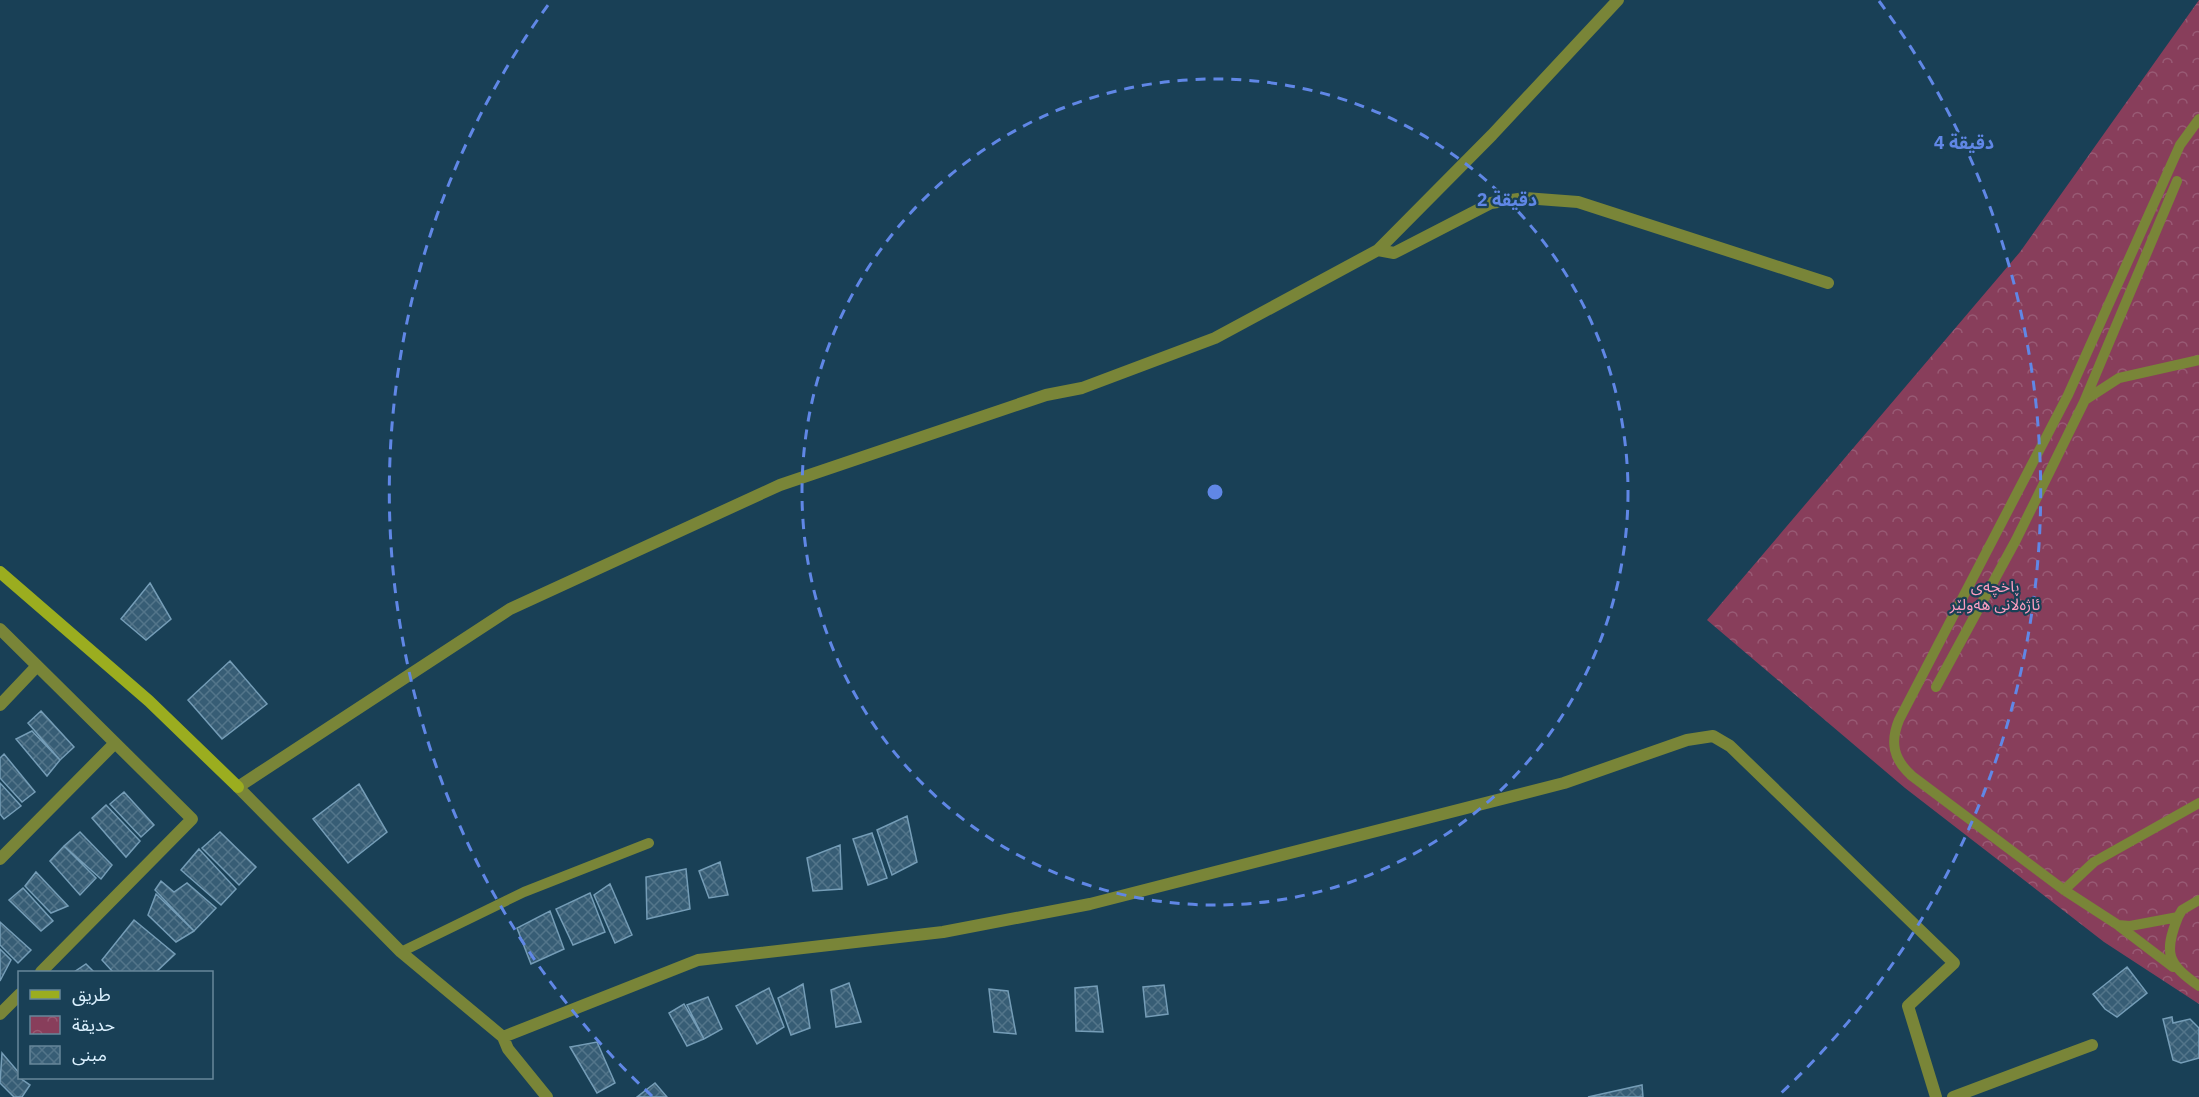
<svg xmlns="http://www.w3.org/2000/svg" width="2199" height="1097" font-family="'IBM Plex Sans','Noto Sans Arabic',sans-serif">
	<defs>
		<pattern id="park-crowns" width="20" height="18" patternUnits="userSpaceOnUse" patternTransform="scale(1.5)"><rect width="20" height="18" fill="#883e5b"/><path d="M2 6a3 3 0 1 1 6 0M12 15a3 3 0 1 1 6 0" fill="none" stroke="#985a74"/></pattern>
		<pattern id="building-cross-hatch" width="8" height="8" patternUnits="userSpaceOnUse" patternTransform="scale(1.5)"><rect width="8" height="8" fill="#375d75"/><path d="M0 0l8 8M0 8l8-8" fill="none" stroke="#53758a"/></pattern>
	</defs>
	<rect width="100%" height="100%" fill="#194056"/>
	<path fill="url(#park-crowns)" d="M2199 0V1004L2104 942 1905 788 1707 620 2020 252Z"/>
	<path fill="url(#building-cross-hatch)" stroke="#759db7" stroke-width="1.5" d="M150 583 171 619 146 640 121 619Z
		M230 661 267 704 222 739 188 700Z
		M41 711 74 747 60 760 28 723Z
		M32 731 60 760 47 776 16 739Z
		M4 754 35 792 22 802 0 778V758Z
		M0 783 21 806 4 819 0 814Z
		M359 784 387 832 348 863 313 819Z
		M124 792 154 825 141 837 110 804Z
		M106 805 140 841 126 857 92 818Z
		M907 816 917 862 892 875 877 830Z
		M80 832 112 865 101 879 64 846Z
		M220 832 256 867 239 885 202 848Z
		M872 833 887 878 868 885 853 839Z
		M840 845 842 889 813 891 807 858Z
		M64 846 96 878 80 895 50 861Z
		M199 849 236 889 221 905 181 870Z
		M720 862 728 895 709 898 699 871Z
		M686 869 690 909 647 919 646 877Z
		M36 872 68 906 51 913 25 886Z
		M161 881 174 892 187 883 216 908 194 931 155 890Z
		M610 884 632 935 615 943 594 895Z
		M23 888 53 921 41 931 9 900Z
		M590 893 605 932 573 945 556 909Z
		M156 894 194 931 176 942 148 915Z
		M550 911 564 949 531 964 517 928Z
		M134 920 175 954 156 972H113L102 960Z
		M0 922 31 950 18 963 0 945Z
		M0 949 11 960 0 981Z
		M86 964 94 972H74Z
		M2127 967 2147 993 2117 1017 2105 1009 2093 994Z
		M849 983 861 1022 836 1027 831 990Z
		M803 984 810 1028 791 1035 778 998Z
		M1164 985 1168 1014 1146 1017 1143 987Z
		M1097 986 1103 1032 1076 1031 1075 988Z
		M769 988 784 1027 757 1044 736 1006Z
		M989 989 1008 991 1016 1034 994 1032Z
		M708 997 722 1029 704 1039 687 1005Z
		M684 1004 704 1039 687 1046 669 1013Z
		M2172 1017 2173 1023 2190 1019 2199 1028V1058L2181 1063 2173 1060 2163 1019Z
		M597 1042 615 1083 597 1093 570 1047Z
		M2 1053 20 1074V1078L30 1085 22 1097H14L0 1083Z
		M655 1083 667 1097H637Z
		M1642 1085 1643 1097H1588Z"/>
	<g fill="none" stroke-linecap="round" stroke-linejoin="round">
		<path stroke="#798538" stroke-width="10" d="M2199 119 2180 145 2068 395 1899 720C1890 742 1893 759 1912 776L2064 890 2118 925 2130 926 2178 917C2163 954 2168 964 2199 986
			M2085 400 2119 378 2199 360
			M1936 687 2016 540 2084 402 2177 181
			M2064 890 2094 862 2199 803
			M2178 917 2182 910 2199 900
			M2119 926 2173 967
			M401 952 524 892 649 843"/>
		<path stroke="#798538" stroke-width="12" d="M1378 250 1394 253 1491 203 1525 198 1578 202 1828 283
			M0 629 192 819 41 972
			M0 705 37 666
			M0 859 115 743
			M0 1014 20 994
			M503 1037 698 960 943 932 1090 904 1564 783 1687 740 1713 736 1730 746 1954 963 1908 1006 1936 1097
			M547 1097 508 1049 503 1037 401 952 238 787 510 609 780 485 1046 395 1082 388 1215 338 1378 250 1492 135 1618 0
			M1953 1097 2092 1045"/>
		<path stroke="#9bad1f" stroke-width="12" d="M0 572 149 701 238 787"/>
	</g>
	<g fill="none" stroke="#6087e6" stroke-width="3" stroke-dasharray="10 8">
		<circle cx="1215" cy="492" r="413"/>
		<path d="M652 1096A826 826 0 0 1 551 1M1879 1A826 826 0 0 1 1778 1096"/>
	</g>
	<g text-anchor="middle" stroke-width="4.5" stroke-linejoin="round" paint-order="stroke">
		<g font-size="16" fill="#fb9dbf" stroke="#194056">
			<text x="1995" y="592">باخچەی<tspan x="1995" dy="18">ئاژەڵانی هەولێر</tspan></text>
		</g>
	</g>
	<circle cx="1215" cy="492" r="9" fill="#6087e6" stroke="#194056" stroke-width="3"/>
	<g font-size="18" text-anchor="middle" font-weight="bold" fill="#6087e6" stroke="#194056" stroke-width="4.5" stroke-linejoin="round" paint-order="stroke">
		<text x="1964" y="149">4 دقيقة</text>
		<text x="1507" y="206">2 دقيقة</text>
	</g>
	<rect x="18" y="971" width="195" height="108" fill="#194056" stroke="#67879a" stroke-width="1.5"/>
	<rect x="30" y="990" width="30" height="9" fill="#9bad1f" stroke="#67879a" stroke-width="1.5"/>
	<text x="72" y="1001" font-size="18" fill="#dcf1ff">طريق</text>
	<rect x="30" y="1016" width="30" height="18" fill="url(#park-crowns)" stroke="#67879a" stroke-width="1.5"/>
	<text x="72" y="1031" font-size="18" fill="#dcf1ff">حديقة</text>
	<rect x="30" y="1046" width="30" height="18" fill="url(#building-cross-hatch)" stroke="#67879a" stroke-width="1.5"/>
	<text x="72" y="1061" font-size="18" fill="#dcf1ff">مبنى</text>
</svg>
